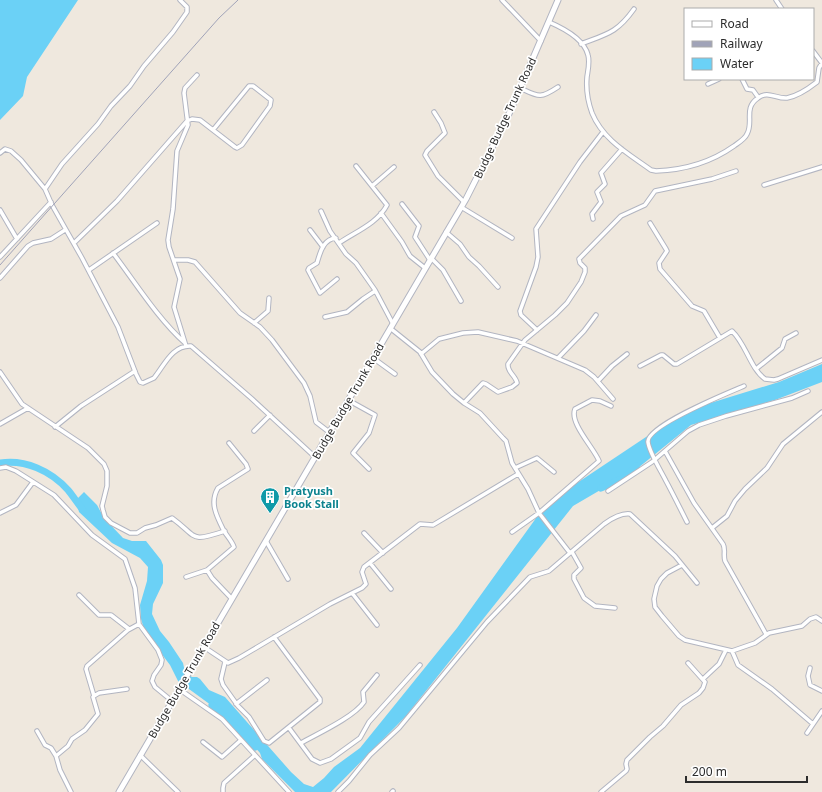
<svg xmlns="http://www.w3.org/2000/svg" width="822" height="792" font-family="'Noto Sans',sans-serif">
	<rect width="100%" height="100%" fill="#efe8de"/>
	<path fill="#6bd1f6" d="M0 0H78L27 77 23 96 0 120Z
		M822 364V382L775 400 691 425 638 468 573 506 406 716 331 792H295L262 759 260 753 230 719 178 681 170 665 145 632 141 619 140 605 147 581 148 567 140 558 112 543 79 512 77 503 78 498 84 492 97 505 104 518 123 538 132 541H146L161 560 163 565V583L153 604 152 614 160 631 169 642 183 663 185 672 192 677H197L200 679 209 690 225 697 291 772 304 784 313 787 324 778 334 767 360 748 457 628 539 514 565 491 682 413 691 409 779 382Z"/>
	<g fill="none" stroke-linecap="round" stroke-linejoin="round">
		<path stroke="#6bd1f6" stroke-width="7" d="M0 463C25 459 51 471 68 490 73 496 78 504 83 510
			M601 488 624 478 636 466
			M212 705 255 747"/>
		<defs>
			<path id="street" d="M502 0 541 41
				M776 0 782 9
				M549 22C563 28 584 39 588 55 590 62 588 70 587 77 586 88 588 102 592 113 603 140 629 154 651 170L656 171C685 170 710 163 734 146 738 143 745 139 747 134 754 122 743 108 758 98 768 90 776 99 787 98 798 96 808 89 817 82L819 68 822 63
				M581 44C607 34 617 33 634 9
				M813 51 822 63
				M742 79 747 89 753 90 758 97
				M708 84 719 79
				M520 88C539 97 540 99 558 87
				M434 112 441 123 445 133 427 151 425 155 438 176 464 202
				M0 153 5 149 11 151 21 160 45 189 52 205 82 258 118 327 136 374 140 382 143 383 154 378C164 366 172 345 191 346L251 398 315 457
				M764 185 822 167
				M372 186 394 167
				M45 189 62 164 98 124 111 106 130 86 144 66 173 32 187 12V7L180 0
				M402 204 419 226 415 237 430 260
				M461 207 512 238
				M0 210 17 239
				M321 211 330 231 346 254 356 263 375 290 393 324
				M381 213 402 242 410 256 425 268
				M593 219 592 214 601 202 597 192 605 184 601 173 622 149
				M650 223 666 249 667 251 659 263 660 269 692 306 704 311 720 338
				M310 230 323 247
				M446 232 460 244 469 257 479 266 498 287
				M336 238C323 239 320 253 317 263L309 268 308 270 320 293 337 279
				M74 243 117 201 187 121 192 119 200 120 235 147 237 148 242 145 270 106 271 100 253 86H249L213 130
				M339 243C355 232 378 223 387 205L356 166
				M113 253C135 282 158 319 185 343
				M0 257 51 202
				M431 258 443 270 461 301
				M174 260H188L195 262 240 313 260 327 272 340 304 383 310 396 316 422 329 432
				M89 270 157 223
				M0 278 28 246 33 243 51 239 65 230
				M325 317 347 312 363 299 375 291
				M254 323 268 311 269 298
				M390 328 420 352 432 372 453 394 464 403 480 413 503 438 506 441 512 463 528 489 539 513 570 553
				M537 330 521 315 520 311 536 267 538 257 536 229 580 162 603 132
				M186 346 174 307 180 279 169 247 168 240 173 209 177 151 188 125 184 93 185 88 197 75
				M421 354 439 339 463 333 478 332 517 341 585 370 594 377 613 399
				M373 358 395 374
				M558 358 584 331 596 315
				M640 366 661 355H663L674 364H677L732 331C746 344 750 368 765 379L774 380 778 379 822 360
				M756 369 782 348 785 339 796 333
				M0 372 22 404 88 448 104 464 107 471V486L102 506 103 510 105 517 111 523 130 533H137L145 528 156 525 172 518C198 537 189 543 225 531
				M598 381 612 366 627 354
				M348 400 375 415 369 433 353 453 369 469
				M464 403 483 383 486 384 498 392 512 387 517 383C516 376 507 372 508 364L525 340 555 315 567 303 581 282 585 272V268L580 263 579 259 621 216 645 205 655 191 712 179 736 171
				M0 424 28 408
				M55 427 81 406 135 371
				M254 431 270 415
				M665 451 694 503 723 544C726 549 723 555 725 561L766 634
				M0 468 6 467 16 471 54 495 92 535 125 559 135 588 139 624 158 650 162 660 161 665 154 675 152 681 155 687 172 701
				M515 468 537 458 554 472
				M608 491 652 462 688 431 699 425 726 416 792 398 808 391
				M0 513 16 505 33 482
				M687 522C680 508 673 494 666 481 661 471 649 452 648 442 646 426 730 392 744 386
				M712 528 727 516 735 501 745 489 767 468 783 444 822 412
				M512 532 539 513 599 461C594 448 569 423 575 409L592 400 600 401 611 406
				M364 533 383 553
				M266 541 288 579
				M572 552 581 568 574 575V579L584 598 595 606 615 608
				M370 563 391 589
				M682 565 667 573 661 579 657 586 654 599 655 607 662 616 679 636 685 640 732 651 738 665 772 689 813 724
				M207 570 212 578 232 599
				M186 577 207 570 234 547C232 541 227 536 224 531 217 517 209 503 218 488L248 469 246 464 229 443
				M352 593 377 625
				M79 595 99 615H111L129 629
				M204 647 228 663 239 658 330 604 362 588 366 584 362 572 364 567 420 524 433 525 518 474
				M732 651 755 643 769 633 802 626 810 619 816 617 822 621
				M225 662 221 679 223 685 238 706 249 717 264 741 269 743 320 702V699L274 637
				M810 668 808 676 810 685 822 691
				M703 679 719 664 726 650
				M179 689 222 719 289 792
				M94 696 86 669 87 666 128 630 139 624
				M236 704 267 680
				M289 728 312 759 320 763 331 759 360 738 369 722 420 665
				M37 731 45 745 51 748 56 756
				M807 733 822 711
				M203 742 222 757 241 740
				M301 743C317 734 354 717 364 702L363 692 377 675
				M140 755 178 792
				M71 792 60 770 56 756 68 746 72 739 85 730 98 714 93 697 94 696 99 693 127 689
				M223 792V788L224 783 254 756
				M338 792 349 781 370 755 399 728 487 622 530 577 549 571 604 524C611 519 622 513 630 514L675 556 697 583
				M392 792 393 791
				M601 792 626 771 627 769 626 764 627 760 650 737 663 726 681 705 699 693 703 688 705 682 688 663"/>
			<path id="secondary" d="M119 792 466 199 508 116 558 0"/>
		</defs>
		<use href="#street" stroke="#b2b5c1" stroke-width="5.5"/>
		<use href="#secondary" stroke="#b2b5c1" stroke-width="7"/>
		<use href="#street" stroke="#fff" stroke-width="3.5"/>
		<use href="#secondary" stroke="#fff" stroke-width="5"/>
		<path stroke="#a0a3b8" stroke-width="1" d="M0 265 219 18 238 0"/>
	</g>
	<defs>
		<symbol id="building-pin" viewBox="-11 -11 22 30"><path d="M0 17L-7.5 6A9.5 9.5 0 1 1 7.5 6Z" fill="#0f9aa8" stroke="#fff"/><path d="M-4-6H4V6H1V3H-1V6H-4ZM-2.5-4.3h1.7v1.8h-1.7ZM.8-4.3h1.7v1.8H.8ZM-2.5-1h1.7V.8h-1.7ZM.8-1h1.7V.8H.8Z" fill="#fff"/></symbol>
	</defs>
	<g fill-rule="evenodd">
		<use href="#building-pin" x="259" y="486" width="22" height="30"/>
	</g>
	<g text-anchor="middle" stroke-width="3.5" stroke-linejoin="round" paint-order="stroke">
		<g font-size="11" fill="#2c2c2c" stroke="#fff">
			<text transform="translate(505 118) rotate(-65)" y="4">Budge Budge Trunk Road</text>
			<text transform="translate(348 401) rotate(-60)" y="4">Budge Budge Trunk Road</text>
			<text transform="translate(184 680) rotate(-60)" y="4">Budge Budge Trunk Road</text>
		</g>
		<g font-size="11" font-weight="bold" fill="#0d838f" stroke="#fff" text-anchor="start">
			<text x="284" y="495">Pratyush<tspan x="284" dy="13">Book Stall</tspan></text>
		</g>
	</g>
	<rect x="684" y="8" width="130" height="72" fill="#ffffff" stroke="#ababab"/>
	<rect x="692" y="21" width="20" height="6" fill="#ffffff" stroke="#ababab"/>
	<text x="720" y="28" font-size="12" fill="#2c2c2c">Road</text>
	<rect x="692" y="41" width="20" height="6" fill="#a0a3b8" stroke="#ababab"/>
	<text x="720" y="48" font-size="12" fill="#2c2c2c">Railway</text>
	<rect x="692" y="58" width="20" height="12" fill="#6bd1f6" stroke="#ababab"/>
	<text x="720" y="68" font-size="12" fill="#2c2c2c">Water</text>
	<path d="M686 776v6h121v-6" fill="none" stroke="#2c2c2c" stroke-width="2"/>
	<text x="692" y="776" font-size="12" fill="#2c2c2c" stroke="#ffffff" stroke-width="3" paint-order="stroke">200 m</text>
</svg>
